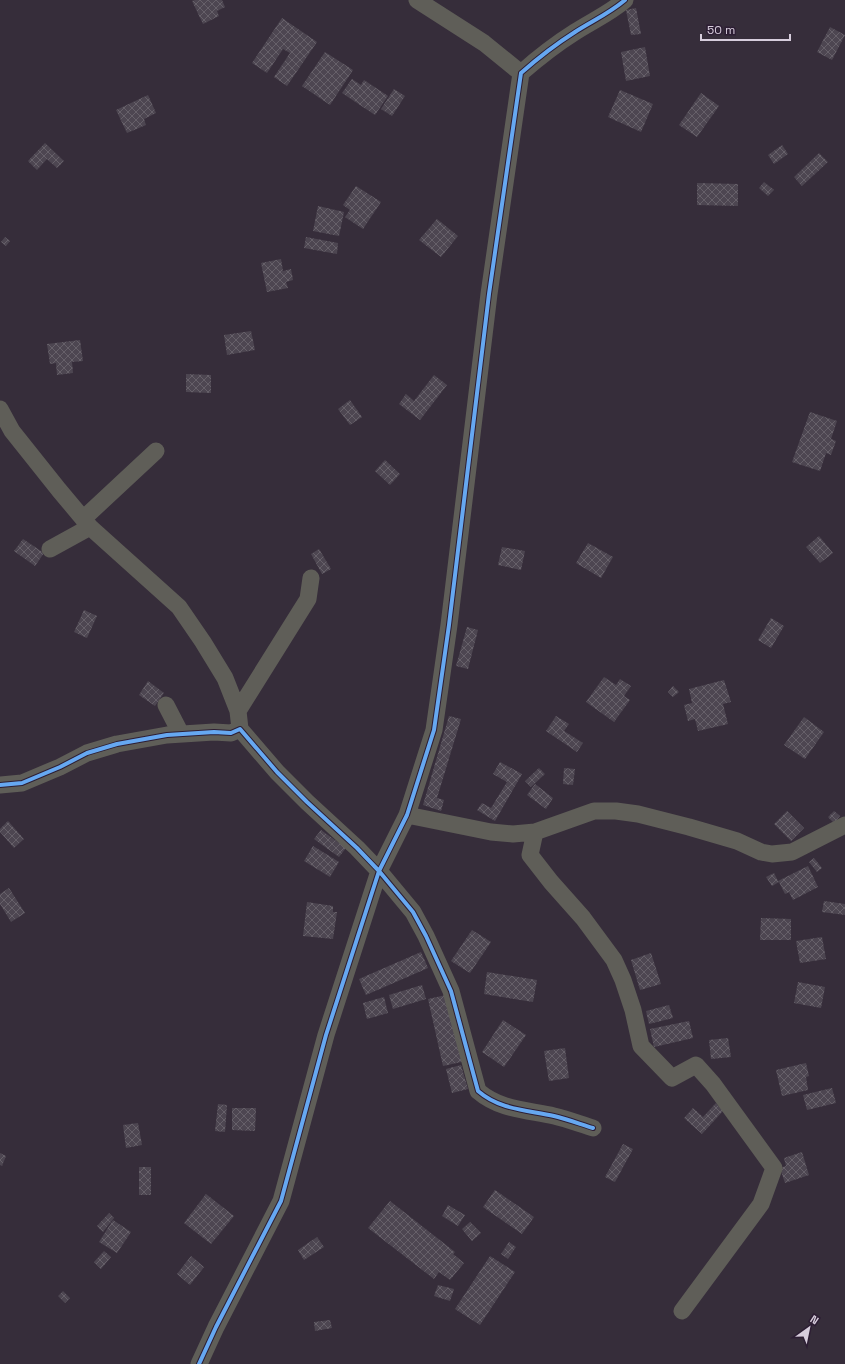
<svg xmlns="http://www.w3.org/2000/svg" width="845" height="1364" font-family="'Space Grotesk',sans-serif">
	<defs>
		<pattern id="building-cross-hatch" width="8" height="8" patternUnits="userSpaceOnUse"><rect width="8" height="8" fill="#4d4651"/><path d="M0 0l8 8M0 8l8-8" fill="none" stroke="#666069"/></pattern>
	</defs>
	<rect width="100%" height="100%" fill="#362d3a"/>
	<path fill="url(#building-cross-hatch)" d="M195 0H222L225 7 217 11 219 16 203 24 192 1Z
		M636 8 641 34 631 35 626 10Z
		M282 18 317 42 287 86 274 77 290 53 283 49 267 73 252 63Z
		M830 27 845 35 832 60 817 52Z
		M645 47 650 76 626 81 621 52Z
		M325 52 353 70 330 105 302 86Z
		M352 79 361 85 364 80 388 96 375 115 342 93Z
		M394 89 405 96 392 116 381 109Z
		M620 90 653 104 641 132 608 117Z
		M701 93 719 106 697 137 679 125Z
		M148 95 156 113 144 119 146 125 127 133 116 110Z
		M45 143 64 161 57 168 47 159 37 170 28 161Z
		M782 145 788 154 774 164 768 155Z
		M819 153 828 162 802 186 794 177Z
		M764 182 774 190 768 196 759 188Z
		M697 183 738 184V206L697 205Z
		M356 186 381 202 363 229 345 217 350 210 343 205Z
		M318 206 344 212 339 236 313 231Z
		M437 219 458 236 441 257 419 240Z
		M5 237 10 241 6 246 1 242Z
		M306 237 338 243 337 254 304 248Z
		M281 259 283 271 291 269 293 280 286 282 288 288 267 292 261 263Z
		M251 331 255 350 227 355 224 335Z
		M80 340 83 361 72 362 73 373 57 375 56 363 50 364 47 344Z
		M186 374 211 375V393L186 392Z
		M434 375 447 385 420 420 399 404 406 394 414 401Z
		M350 400 362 417 350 425 338 409Z
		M810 412 837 421 831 439 836 441 831 455 826 453 820 471 792 462Z
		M385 460 400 474 390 485 375 471Z
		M819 536 833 553 820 563 806 547Z
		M23 539 44 553 35 566 14 551Z
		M588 543 613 557 601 578 576 563Z
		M502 547 525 551 521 570 498 565Z
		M319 549 331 569 322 574 311 554Z
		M84 610 97 616 87 638 74 632Z
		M771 618 784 626 771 648 758 640Z
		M467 627 478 630 468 669 456 666Z
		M604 677 616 685 620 679 631 686 624 696 630 700 614 722 586 702Z
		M724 680 731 702 723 704 728 724 698 731 695 719 688 721 684 705 692 703 689 689Z
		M148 681 164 693 155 706 139 695Z
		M673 686 679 692 673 697 668 692Z
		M449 716 461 719 437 798 444 800 441 811 423 805Z
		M556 716 569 724 564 731 583 743 577 752 546 731Z
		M804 717 824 732 805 759 784 745Z
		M500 762 522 774 495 821 477 810 482 803 491 808 507 782 493 774Z
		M539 768 545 774 531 787 525 781Z
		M564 768 575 769 573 785 563 784Z
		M535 784 553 798 546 809 527 795Z
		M787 811 804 828 791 841 774 824Z
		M834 811 840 816 834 823 828 817Z
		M8 821 24 839 14 848 0 832V829Z
		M321 830 346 848 339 857 314 839Z
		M313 846 339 862 330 877 304 861Z
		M814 858 822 868 817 872 809 862Z
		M808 866 818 887 793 900 789 892 785 894 779 882 772 886 766 877 774 873 778 881Z
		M9 888 25 913 11 922 0 904V894Z
		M824 901 845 904V915L822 912Z
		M307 902 333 906V912H337L333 939 303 936Z
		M761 918 791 919V940H760Z
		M472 930 491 942 470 973 451 961Z
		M822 937 826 959 800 963 796 941Z
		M421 952 428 968 366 995 359 979Z
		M651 953 661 984 640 990 631 960Z
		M487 972 537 980 533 1002 484 994Z
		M798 982 825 987 821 1008 794 1003Z
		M422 985 426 999 393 1009 389 995Z
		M446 995 466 1061 443 1066 428 999Z
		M384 997 388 1013 367 1019 363 1003Z
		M669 1005 673 1018 649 1024 646 1011Z
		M503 1020 526 1035 504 1067 482 1052Z
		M689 1021 693 1038 654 1047 650 1029Z
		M728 1038 731 1057 711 1059 709 1040Z
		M565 1048 569 1078 549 1081 544 1051Z
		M806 1063 809 1076 806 1077 808 1090 782 1096 776 1070Z
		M461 1065 468 1089 452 1093 446 1069Z
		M832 1088 836 1103 807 1110 803 1095Z
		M716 1103 723 1111 702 1134 684 1118 693 1108 703 1117Z
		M218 1104 227 1105 225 1132 215 1131Z
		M232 1108H256L255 1131 232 1130Z
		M138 1123 142 1145 126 1148 123 1125Z
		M623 1144 633 1149 615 1182 605 1177Z
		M802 1152 809 1175 785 1183 780 1168 786 1166 784 1158Z
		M0 1153 6 1156 2 1166 0 1165Z
		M139 1167H151V1195H139Z
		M495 1190 534 1217 522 1234 483 1207Z
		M206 1194 234 1216 211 1244 184 1223Z
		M390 1201 455 1252 453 1254 464 1263 450 1280 439 1272 434 1279 368 1228Z
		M448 1205 465 1215 458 1226 442 1216Z
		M109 1213 114 1218 103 1232 97 1226Z
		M113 1220 131 1232 117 1253 99 1242Z
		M470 1222 481 1233 472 1241 462 1229Z
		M317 1237 324 1247 304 1260 298 1250Z
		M509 1242 516 1247 508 1259 501 1254Z
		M104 1251 111 1257 101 1269 94 1262Z
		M191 1256 204 1267 190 1285 177 1274Z
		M490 1256 515 1272 480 1325 455 1309Z
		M438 1285 454 1289 450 1301 434 1296Z
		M63 1291 70 1298 65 1303 58 1296Z
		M330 1320 332 1328 315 1331 314 1322Z"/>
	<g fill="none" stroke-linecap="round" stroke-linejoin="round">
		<path stroke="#5f5e58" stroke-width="17" d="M417 0 484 43 521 73
			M0 409 12 431 59 490 90 527 179 607 203 642 225 678 238 711 240 729
			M83 519 156 451
			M50 549 90 527
			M166 705 181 734
			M238 711 308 599 311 578
			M0 785 22 783 60 767 87 753 117 744 167 735 214 732 231 733 240 729 277 772 307 802 357 848 379 871 413 912 426 936 451 991 478 1091C500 1110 527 1110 554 1116 567 1119 580 1124 593 1128
			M407 815 491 832 513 834 535 832 594 811H616L638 814 689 827 737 841 761 852 772 854 792 852 845 825
			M535 832 530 855 551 882 583 918 614 960 623 980 633 1010 641 1046 672 1078 696 1065 713 1084 774 1168 761 1204 682 1311
			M199 1364 216 1327 281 1201 326 1035 379 871 407 815 434 730 449 625 489 294 521 73C538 58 556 44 575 32 592 21 610 13 625 0"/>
		<defs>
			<path id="cycleway" d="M0 785 22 783 60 767 87 753 117 744 167 735 214 732 231 733 240 729 277 772 307 802 357 848 379 871 413 912 426 936 451 991 478 1091C500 1110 527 1110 554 1116 567 1119 580 1124 593 1128
				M199 1364 216 1327 281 1201 326 1035 379 871 407 815 434 730 449 625 489 294 521 73C538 58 556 44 575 32 592 21 610 13 625 0"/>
		</defs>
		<use href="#cycleway" stroke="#2d1e34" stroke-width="6"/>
		<use href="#cycleway" stroke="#66a8f1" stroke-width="4"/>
	</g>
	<g transform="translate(809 1328) rotate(33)" stroke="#2d1e34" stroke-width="3" paint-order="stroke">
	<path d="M0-3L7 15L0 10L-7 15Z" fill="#d7cddc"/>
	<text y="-6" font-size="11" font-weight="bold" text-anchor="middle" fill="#d7cddc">N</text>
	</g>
	<path d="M701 34v6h89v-6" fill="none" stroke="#d7cddc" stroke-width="2"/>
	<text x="707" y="34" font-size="12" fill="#d7cddc" stroke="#2d1e34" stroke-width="3" paint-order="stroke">50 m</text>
</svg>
